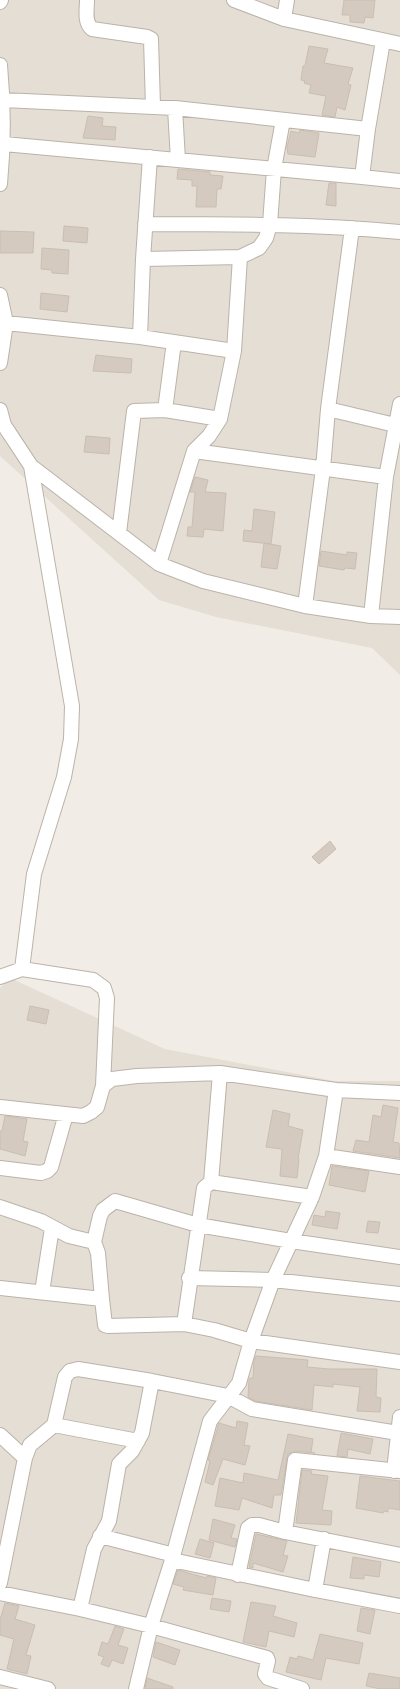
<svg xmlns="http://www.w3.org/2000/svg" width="400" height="1689" font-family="'Exo 2',sans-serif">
	<rect width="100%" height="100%" fill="#f1ece6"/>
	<path fill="#e4ded4" d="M0 0H400V675L372 648 216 617 159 600 0 456Z
		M10 978 165 1049 334 1081H400V1689H0V988Z"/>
	<path fill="#d4cabf" stroke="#cbbeb0" d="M344 0H375L373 18 365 17 364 23 350 22V15H342Z
		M309 46 328 49 324 63 353 68 348 84 351 85 345 110 337 107 335 117 322 115 326 96 309 93 311 85 304 83 305 81 301 80 303 66H305Z
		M88 116 103 118 102 126 116 127 115 140 83 138Z
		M300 130 319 133 315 157 288 154 287 147 291 131 299 133Z
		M178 169 210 172V175L223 176 221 189H217L216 207H196L197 186H192V180L177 179Z
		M329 183H336V206L326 205Z
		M64 226 88 228 87 243 63 241Z
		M0 231 34 232 33 253H0Z
		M42 248 69 250 68 274 52 273V270L41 269Z
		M41 293 69 296 67 312 40 309Z
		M96 355 132 359 131 373 93 371Z
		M86 436 110 438 109 454 84 452Z
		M195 477 208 480 205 492 226 493 223 531 204 529 203 537 187 536 188 527H192L195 492H190Z
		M254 509 275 512 271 544 243 541 244 530 252 531Z
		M264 543 281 546 277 569 261 567Z
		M321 551 347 555V552L357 553 355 569 345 568 344 570 319 566Z
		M330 841 336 849 319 864 312 857Z
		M30 1006 49 1010 46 1024 27 1020Z
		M383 1105 398 1108 393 1142 399 1143 400 1158 353 1151 356 1140 369 1142 373 1115 381 1117Z
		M273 1110 290 1114 288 1126 303 1130 298 1159H299L297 1178 280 1176 282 1149 266 1147Z
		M5 1116 27 1119 23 1141 28 1142 25 1156 0 1149V1131H2Z
		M332 1166 369 1171 365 1192 329 1185Z
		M326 1211 340 1213 337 1229 312 1225 314 1215 325 1217Z
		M368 1221 380 1222 378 1233 366 1232Z
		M256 1356 308 1360 307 1367 329 1369H377L376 1397 381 1398 380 1412 357 1411 360 1387 333 1384V1387L314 1385 312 1410 255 1401 248 1397 249 1380 250 1378H253L254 1361Z
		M237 1421 248 1423 244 1445 250 1446 245 1465 223 1459 213 1485 205 1482 210 1461 208 1460 219 1423 236 1428Z
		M341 1433 373 1439 370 1454 348 1449 347 1457 337 1456Z
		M288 1434 313 1439 311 1452 315 1453 295 1451 288 1454 281 1495H274L272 1508 242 1498 239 1510 215 1506 220 1478 243 1483 244 1473 278 1480Z
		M302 1470 312 1471 311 1474 328 1476 322 1510 332 1511 331 1525 296 1523Z
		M360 1476 400 1481V1510L388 1508V1512L384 1511 383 1513 356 1508Z
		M213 1519 235 1525 231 1538 237 1539 235 1547 209 1540Z
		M256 1534 287 1541 283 1555 288 1556 283 1572 253 1563V1568L249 1567Z
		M200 1539 214 1543 210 1558 195 1554Z
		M353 1557 381 1562 379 1577 364 1575V1579L350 1578Z
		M178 1570 206 1578 207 1576 216 1578 213 1595 183 1590 184 1587 173 1584Z
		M212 1598 231 1601 229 1612 210 1609Z
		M251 1602 276 1606 273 1616 297 1623 294 1637 269 1631 266 1647 243 1642Z
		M5 1603 19 1606 15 1619 35 1625 26 1655 31 1656 27 1674 7 1669 14 1639 0 1635V1620Z
		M361 1608 375 1610 370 1634 357 1631Z
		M115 1626 124 1629 118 1645 128 1648 123 1664 112 1660 109 1667 101 1664 104 1657 98 1655 102 1642 108 1644Z
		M320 1634 363 1643 359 1664 326 1658 321 1680 286 1672 290 1657 297 1659 298 1656 313 1660Z
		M156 1642 180 1650 175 1665 153 1657Z
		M369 1673 400 1678V1689H381L366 1686Z
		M147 1678 173 1687V1689H145Z"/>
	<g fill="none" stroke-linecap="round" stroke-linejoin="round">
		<defs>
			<path id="street" d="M87 0C87 10 84 22 92 29L147 37 151 39 153 107
				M234 0 284 19 400 44
				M0 2 1 0
				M284 19 287 0
				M0 65C4 107 4 142 0 184
				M3 100 175 108 368 129
				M175 108 178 160
				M4 144 362 177 368 129 383 41
				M362 177 400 181
				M145 224C230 224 315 224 400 232
				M143 259 240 257
				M0 295 6 323 0 363
				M6 323 140 337 234 351
				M140 337 143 259 150 157
				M328 409 395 425
				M0 410 4 425 31 466 159 564 203 581 305 606 371 616 400 617
				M165 410 174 342
				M194 451 386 477
				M119 533 134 411 165 410 220 419
				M159 564 194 451 209 436 220 419 234 351 240 257 259 248 266 238 270 224 274 169 283 120
				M305 606 323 469 328 409 352 228
				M371 616 386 477 400 404
				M22 969 93 980 104 988 107 998 103 1086
				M0 977 22 969 34 874 64 777 71 739 72 706 31 466
				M220 1073 211 1182 204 1188 184 1324 214 1330 251 1341 400 1362
				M0 1107 83 1116 91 1112 97 1107 103 1086 112 1079 137 1076 220 1073 336 1090 400 1093
				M326 1156 400 1167
				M0 1168 41 1173 47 1171 51 1167 66 1114
				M211 1182 312 1197
				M0 1207 41 1221 69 1236 94 1242
				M189 1278 273 1280 400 1294
				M0 1288 102 1299 105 1325 108 1326 184 1324
				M42 1292 52 1228
				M102 1299 98 1253 94 1242 100 1216 103 1210 115 1201 198 1225 291 1241 400 1257
				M54 1425 138 1441
				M0 1435 25 1458
				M394 1471 400 1417
				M285 1532 295 1460 400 1471
				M100 1536 174 1555
				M172 1560 315 1590 400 1606
				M238 1575 248 1528 252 1525H259L285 1532 400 1555
				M0 1583 25 1458 30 1445 54 1425 65 1377 70 1371 78 1369 152 1381 228 1396 252 1409 398 1433
				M315 1590 324 1539
				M0 1593 80 1609 151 1626 267 1658 268 1661 265 1674 268 1678 302 1689
				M80 1609 94 1549 109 1521 119 1464 132 1451 142 1433 152 1381
				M0 1677 48 1689
				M136 1689 151 1626 172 1560 210 1421 239 1383 251 1341 273 1280 312 1197 326 1156 336 1090"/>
		</defs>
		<use href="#street" stroke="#bbb3a9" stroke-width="16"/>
		<use href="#street" stroke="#fff" stroke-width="14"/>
	</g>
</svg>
